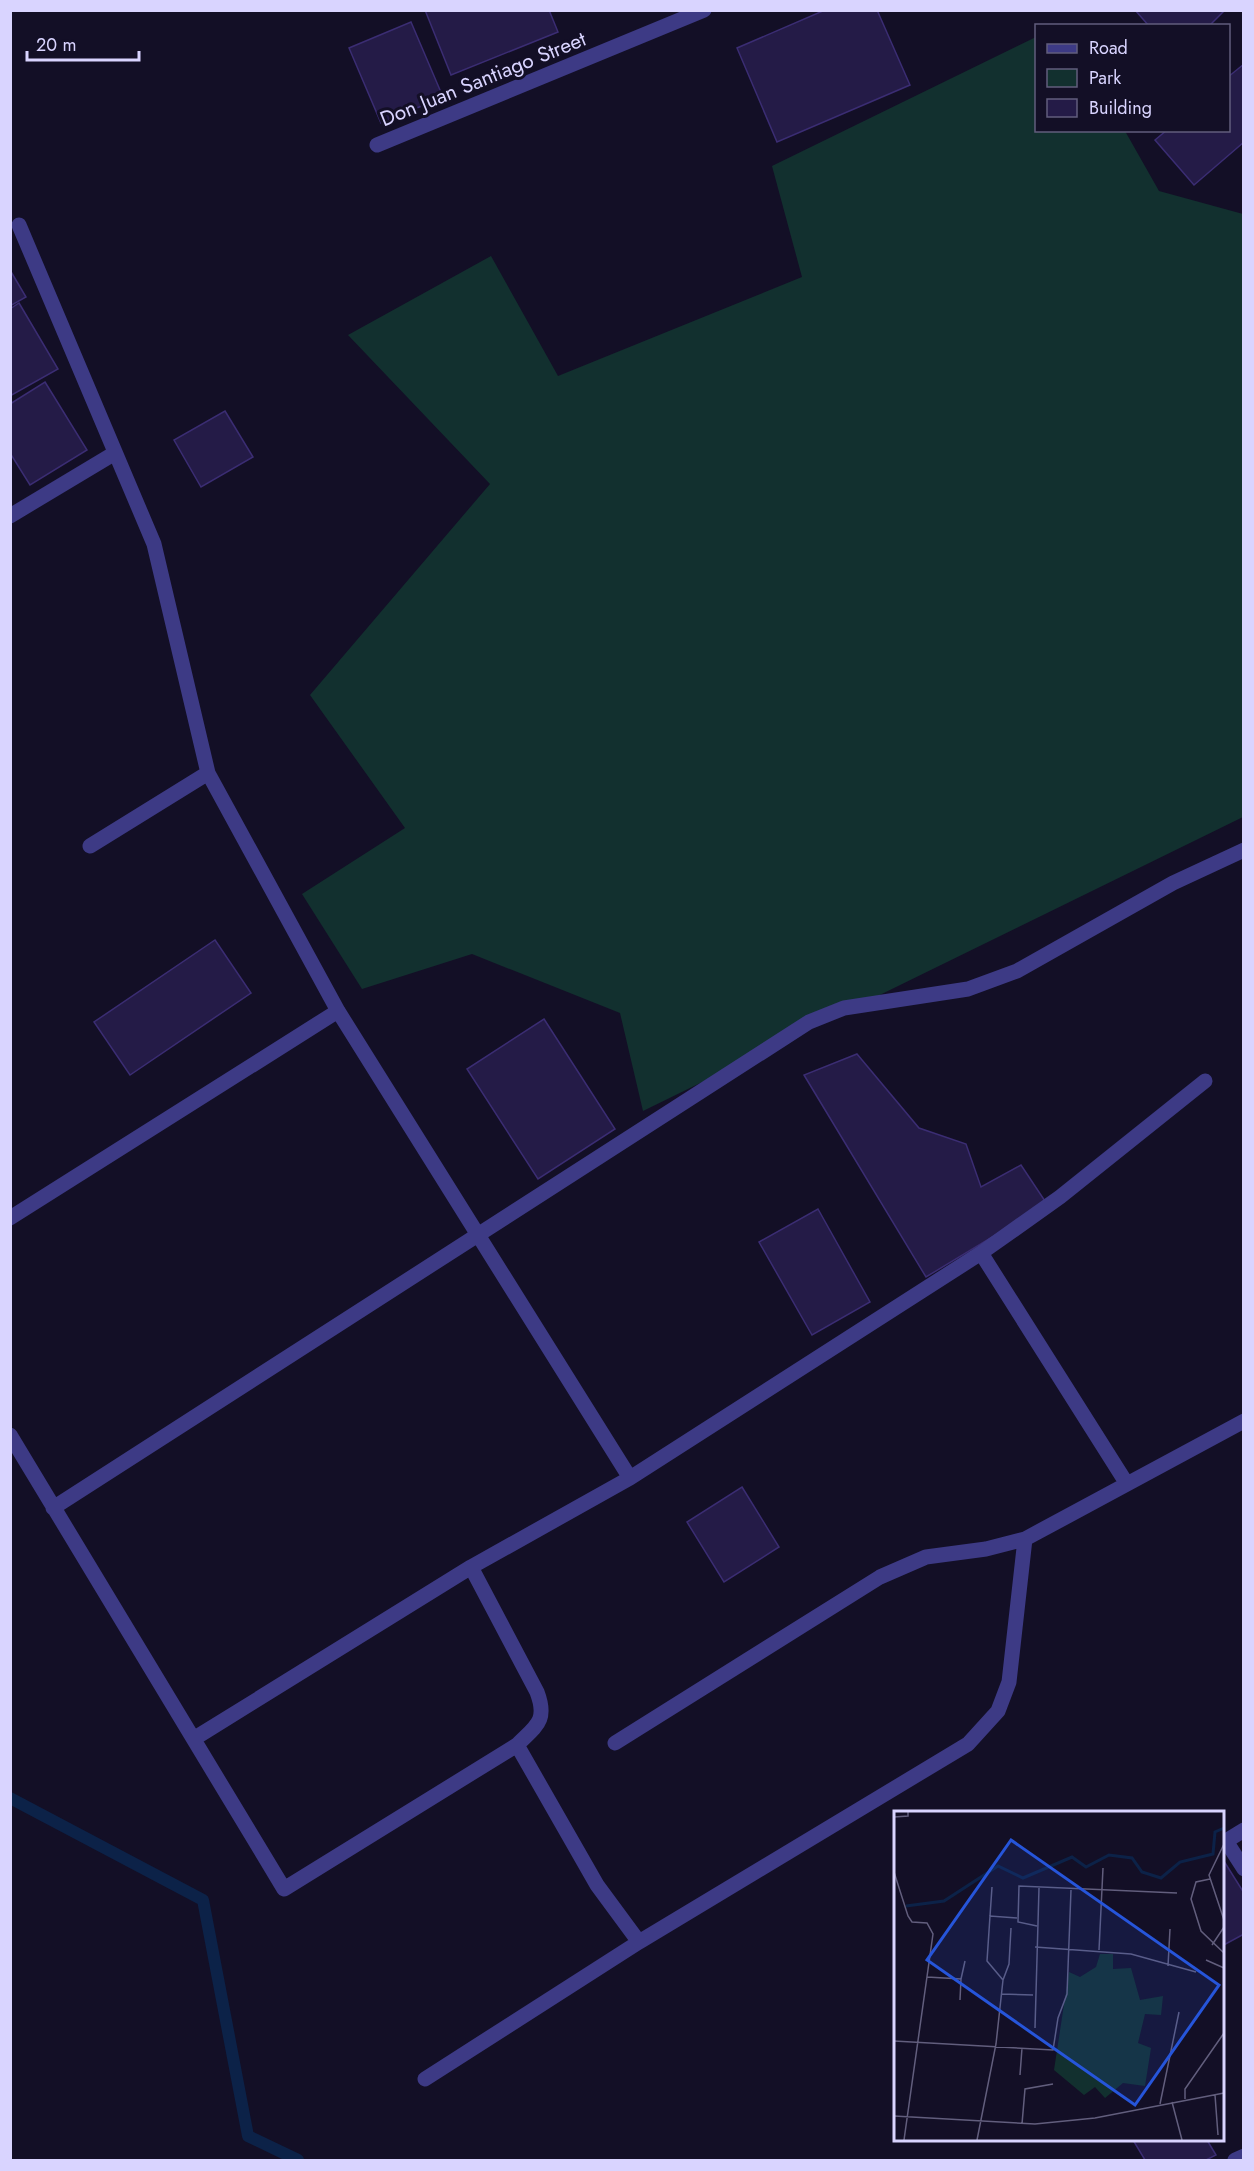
<svg xmlns="http://www.w3.org/2000/svg" width="1254" height="2171" font-family="Jost,sans-serif">
	<rect width="100%" height="100%" fill="#130f26"/>
	<path fill="#12302f" d="M1036 37V130L1125 131 1159 191 1243 214V817L643 1111 620 1013 472 954 362 989 302 894 405 828 310 695 490 484 348 335 491 256 558 376 802 277 772 166Z"/>
	<g fill="none" stroke-linecap="round" stroke-linejoin="round">
		<path stroke="#0c2248" stroke-width="12" d="M10 1798 203 1900 248 2136 298 2160"/>
	</g>
	<path fill="#241b47" stroke="#3b2d73" stroke-width="1.5" d="M425 10H549L558 32 451 75Z
		M825 10H877L910 85 777 142 737 48Z
		M1135 10H1225L1209 26H1149Z
		M411 22 443 97 381 123 349 48Z
		M1244 64V142L1194 185 1155 140 1167 130H1228V77Z
		M10 270 26 297 10 306Z
		M19 303 58 369 10 396V309Z
		M45 382 87 450 30 485 10 453V404Z
		M225 411 253 457 201 487 174 440Z
		M215 940 251 993 130 1075 94 1022Z
		M544 1019 615 1129 538 1179 467 1069Z
		M857 1054 919 1128 966 1144 981 1187 1021 1165 1047 1204 926 1277 804 1075Z
		M818 1209 870 1302 812 1335 759 1242Z
		M742 1487 779 1547 724 1582 687 1522Z
		M1222 1858 1244 1893V1934L1222 1946Z
		M1133 2140H1207L1216 2155 1206 2160H1145Z"/>
	<g fill="none" stroke-linecap="round" stroke-linejoin="round">
		<path stroke="#3d3a85" stroke-width="15" d="M377 145 704 10
			M19 225 154 544 208 773 338 1011 630 1478
			M10 516 115 453
			M90 846 208 773
			M10 1218 338 1011
			M981 1253 1127 1484
			M10 1435 284 1889 517 1745C536 1726 548 1721 537 1692L471 1567
			M53 1508 809 1022 844 1008 968 989 1017 971 1173 883 1244 850
			M195 1738 471 1567 630 1478 981 1253 1060 1197 1205 1081
			M615 1743 880 1577 926 1557 986 1549 1025 1539
			M517 1745 597 1885 639 1942 968 1744 998 1711 1009 1682 1025 1539 1244 1421
			M1244 1830 1226 1841 1244 1869
			M425 2079 639 1942
			M1235 2160 1244 2156"/>
	</g>
	<g text-anchor="middle" stroke-width="6" stroke-linejoin="round" paint-order="stroke">
		<g font-size="21" fill="#d9d4ff" stroke="#130f26">
			<text transform="translate(483 79) rotate(-22)" y="7">Don Juan Santiago Street</text>
		</g>
	</g>
	<g transform="translate(894 1811)">
		<rect width="330" height="330" fill="#130f26"/>
		<path d="M206 143H219V158L237 157 246 189 269 185 267 204 251 203 244 232 257 237 251 275 229 272 211 287 201 276 190 284 160 259 175 161 186 166 202 156Z" fill="#12302f"/>
		<path fill="none" stroke="#0c2248" stroke-width="3" d="M12 95 50 90 104 55 129 67 178 46 192 56 215 44 238 47 248 61 267 67 286 51 319 43 321 21 330 17"/>
		<path fill="none" stroke="#625e7d" stroke-width="1.5" d="M0 6 14 5V1M330 33 315 64 330 109M0 61 14 105 18 111 33 112 39 123 10 329M316 68 302 71 297 88 307 120 330 142M96 105 98 76M143 115 124 111 125 75 283 82M318 134 330 116M141 136 237 143 302 161M205 139 209 57M312 149 330 157M274 155 276 118M33 166 67 168 66 189M67 168 71 150M109 169 115 153 117 117M107 183 139 184M141 217 145 77M0 230 159 239 164 207 173 183 177 79M126 264 128 237M321 284 324 324M291 288V278L330 222M278 291 288 329M266 293 285 201M0 305 141 313 201 307 330 282M128 313 131 278 159 273M83 329 102 233 109 169 93 150 96 105 123 107"/>
		<path fill="#2655da" fill-opacity="0.15" stroke="#2655da" stroke-width="3" d="M117 29 325 174 241 294 33 149Z"/>
		<rect width="330" height="330" fill="none" stroke="#d9d4ff" stroke-width="3"/>
	</g>
	<rect width="1254" height="2171" fill="none" stroke="#d9d4ff" stroke-width="24"/>
	<rect x="1035" y="24" width="195" height="108" fill="#130f26" stroke="#625e7d" stroke-width="1.5"/>
	<rect x="1047" y="44" width="30" height="9" fill="#3d3a85" stroke="#625e7d" stroke-width="1.5"/>
	<text x="1089" y="54" font-size="18" fill="#d9d4ff">Road</text>
	<rect x="1047" y="69" width="30" height="18" fill="#12302f" stroke="#625e7d" stroke-width="1.5"/>
	<text x="1089" y="84" font-size="18" fill="#d9d4ff">Park</text>
	<rect x="1047" y="99" width="30" height="18" fill="#241b47" stroke="#625e7d" stroke-width="1.5"/>
	<text x="1089" y="114" font-size="18" fill="#d9d4ff">Building</text>
	<path d="M27 51v9h112v-9" fill="none" stroke="#d9d4ff" stroke-width="3"/>
	<text x="36" y="51" font-size="18" fill="#d9d4ff" stroke="#130f26" stroke-width="4.5" paint-order="stroke">20 m</text>
</svg>
